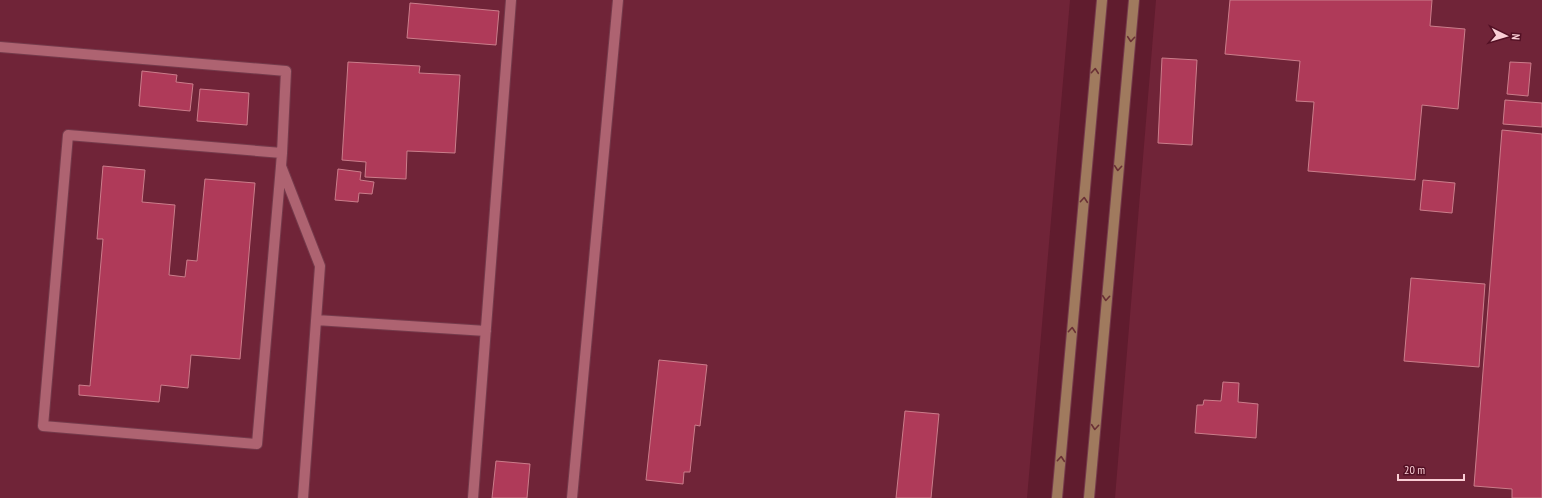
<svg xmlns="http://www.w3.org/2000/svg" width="1542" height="498" font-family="'PT Sans Narrow',sans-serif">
	<rect width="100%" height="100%" fill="#601c2e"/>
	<path fill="#702438" d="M0 0H1070L1027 498H0Z
		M1156 0H1542V498H1115Z"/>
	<path fill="#af3a59" stroke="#cb7d8b" d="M1230 0H1432L1430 26 1465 29 1458 109 1422 105 1415 180 1308 171 1314 102 1296 101 1300 61 1225 54Z
		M410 3 499 11 496 45 407 38Z
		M1162 58 1197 60 1192 145 1158 143Z
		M348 62 420 66 419 73 460 75 455 153 407 151 406 179 365 177 366 162 342 160Z
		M1510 62 1531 63 1528 96 1507 94Z
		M142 71 177 75 176 82 193 84 190 111 139 106Z
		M200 89 249 93 247 125 197 121Z
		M1505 100 1542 103V127L1503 124Z
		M1502 130 1542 134V498H1512V489L1474 486Z
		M103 166 145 170 142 202 175 205 169 275 185 277 187 260 197 261 205 179 255 183 240 359 191 355 188 388 161 385 159 402 79 395V385L90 386 103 239H97Z
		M338 169 361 172 360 180 374 182 372 194 359 193 358 202 335 200Z
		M1423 180 1455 183 1452 213 1420 210Z
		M1411 278 1485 284 1479 367 1404 361Z
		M659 360 707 365 700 426 695 425 690 472H684L683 484 646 480Z
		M1223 382 1239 383 1238 402 1258 404 1256 438 1195 433 1197 405H1203L1204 400 1221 401Z
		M905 411 939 414 931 498H896Z
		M496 461 530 464 527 498H492Z"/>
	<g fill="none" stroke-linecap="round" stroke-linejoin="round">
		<defs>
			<path id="lane" d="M0 47 286 71 282 153 281 166 320 266 303 498
				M281 166 257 444 43 426 68 135 282 153
				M316 320 486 331
				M473 498 511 0
				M572 498 618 0"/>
			<path id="secondary" d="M1057 498 1102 0
				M1089 498 1134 0"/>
		</defs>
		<use href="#lane" stroke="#753a4b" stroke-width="12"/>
		<use href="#secondary" stroke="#753a4b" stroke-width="12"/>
		<use href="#lane" stroke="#ae6371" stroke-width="10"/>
		<use href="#secondary" stroke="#a07a5e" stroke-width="10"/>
	</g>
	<defs><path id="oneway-chevron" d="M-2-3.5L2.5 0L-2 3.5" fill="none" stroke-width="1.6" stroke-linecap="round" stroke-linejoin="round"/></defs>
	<g stroke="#6a3035">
		<use href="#oneway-chevron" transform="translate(1131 39) rotate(95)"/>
		<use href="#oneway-chevron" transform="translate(1095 71) rotate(-85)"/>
		<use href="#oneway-chevron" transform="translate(1118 168) rotate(95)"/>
		<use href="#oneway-chevron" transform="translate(1084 200) rotate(-85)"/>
		<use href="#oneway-chevron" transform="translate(1106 298) rotate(95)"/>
		<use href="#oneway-chevron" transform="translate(1072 330) rotate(-85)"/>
		<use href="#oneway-chevron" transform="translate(1095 427) rotate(95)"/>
		<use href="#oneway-chevron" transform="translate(1061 459) rotate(-85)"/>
	</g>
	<g transform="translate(1506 36) rotate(95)" stroke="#531024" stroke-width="3" paint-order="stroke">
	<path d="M0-3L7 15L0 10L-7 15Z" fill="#faced5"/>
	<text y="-6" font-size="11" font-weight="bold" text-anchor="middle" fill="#faced5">N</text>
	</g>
	<path d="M1398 474v6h66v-6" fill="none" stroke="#faced5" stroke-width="2"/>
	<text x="1404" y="474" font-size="12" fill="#faced5" stroke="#531024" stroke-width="3" paint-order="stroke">20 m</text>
</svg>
